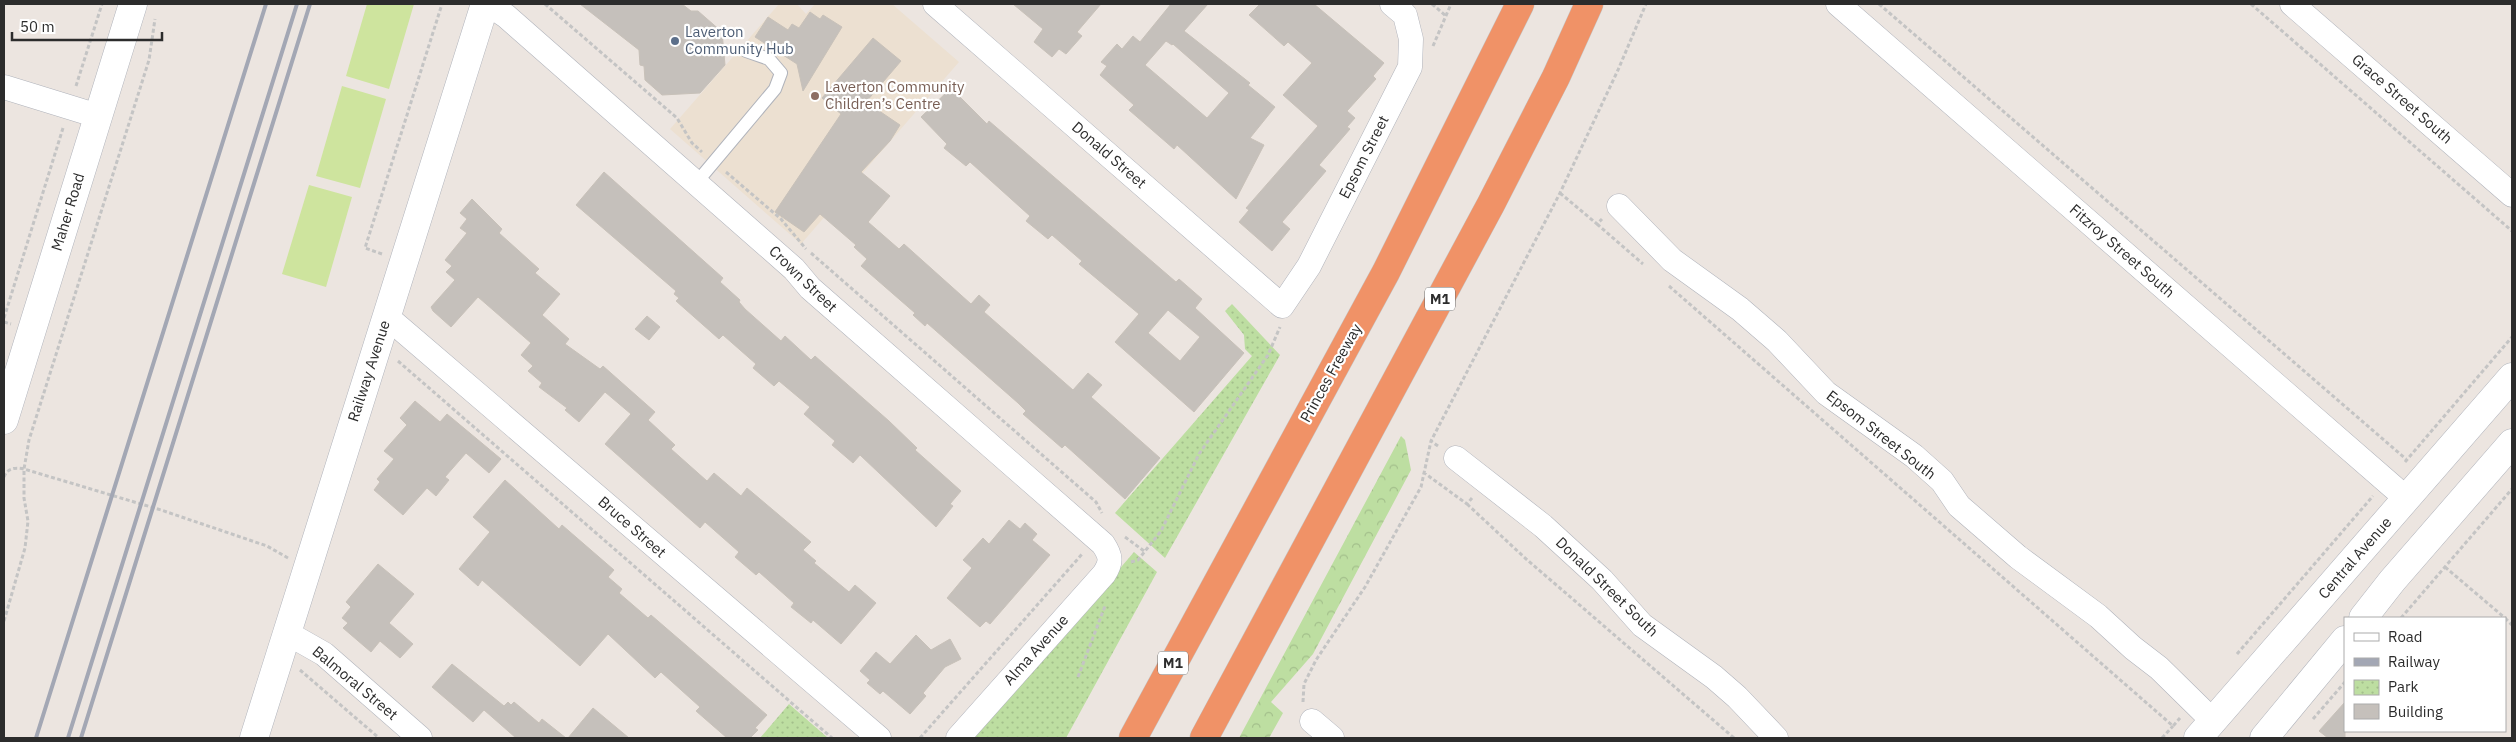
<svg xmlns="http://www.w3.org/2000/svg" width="2516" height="742" font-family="'IBM Plex Sans',sans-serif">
	<defs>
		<pattern id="forest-crowns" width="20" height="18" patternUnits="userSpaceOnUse" patternTransform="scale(1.25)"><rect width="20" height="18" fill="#bddea1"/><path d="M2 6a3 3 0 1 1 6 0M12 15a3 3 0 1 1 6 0" fill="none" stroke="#a3bf8b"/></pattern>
		<pattern id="park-dots" width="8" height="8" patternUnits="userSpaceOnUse" patternTransform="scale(1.25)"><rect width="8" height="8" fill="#bddea1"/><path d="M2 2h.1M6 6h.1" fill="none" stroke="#a3bf8b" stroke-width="1.8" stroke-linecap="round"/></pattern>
	</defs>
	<rect width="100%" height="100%" fill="#ece5e0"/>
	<path fill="#ece0d1" d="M779 4H797L806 14 815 4H892L959 62 801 244 670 129Z"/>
	<path fill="url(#forest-crowns)" d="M1401 436 1405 440 1411 470 1313 654 1271 702 1283 713 1269 738H1239Z"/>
	<path fill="url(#park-dots)" d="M1232 304 1280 355 1165 558 1115 513 1252 356 1245 349 1244 335 1225 311Z
		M1134 552 1157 572 1066 738H974Z
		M789 704 828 738H760Z"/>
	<path fill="#cee49e" d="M367 4H414L389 89 346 76Z
		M342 86 386 99 360 188 316 176Z
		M309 185 352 197 326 287 282 274Z"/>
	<path fill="#c5c0bb" stroke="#c8c1b9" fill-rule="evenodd" d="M580 4H682L691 11H698L722 32 725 65 700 93 662 95 645 80 644 66 640 65 639 50Z
		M1013 4H1101L1077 32 1082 36 1066 54 1059 49 1052 57 1034 42 1043 29Z
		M1171 4H1208L1184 31 1250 83 1248 85 1275 107 1250 138 1264 145 1236 199 1177 145 1174 149 1129 110 1134 105 1100 75 1107 66 1101 62 1117 44 1122 49 1133 36 1140 42ZM1166 41 1172 45 1173 44 1229 93 1207 118 1145 65Z
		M1260 4H1314L1384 63 1373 76 1376 79 1347 111 1355 118 1347 127 1350 129 1319 165 1326 171 1282 222 1290 229 1272 251 1239 222 1249 210 1246 208 1318 126 1283 95 1312 63 1288 42 1284 46 1249 15Z
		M810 12 820 19 823 15 842 27 803 91 797 64 755 37 768 17 788 30 792 24 799 28Z
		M873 38 901 61 866 102 900 125 890 141 861 172 890 196 868 222 899 249 904 244 971 304 979 295 990 305 984 312 1073 390 1088 373 1102 385 1091 397 1160 458 1125 499 1065 445 1062 448 1023 414 1026 411 1018 403 927 323 925 326 913 315 915 313 861 266 867 259 854 247 856 245 820 214 804 232 775 212 841 114 822 98Z
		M951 88 987 124 989 121 1176 282 1179 279 1202 299 1195 308 1244 353 1194 412 1115 342 1139 314 1079 264 1082 261 1052 235 1048 239 1026 221 1030 216 970 162 966 166 944 148 947 144 921 117ZM1168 310 1200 337 1180 361 1148 333Z
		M604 172 723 278 720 282 740 300 739 302 745 309 781 341 785 336 811 360 815 356 889 421 917 448 915 450 961 491 950 504 953 506 936 527 860 455 853 463 832 445 835 441 804 414 810 407 779 381 774 386 753 368 756 364 723 335 719 339 676 301 679 298 674 294 676 291 576 205Z
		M472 199 502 229 499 233 539 269 535 273 560 294 542 315 569 339 565 344 600 369 603 366 655 412 648 420 675 445 671 449 707 481 714 473 741 496 747 488 811 542 803 550 816 561 814 563 849 592 855 585 876 603 841 644 813 620 811 623 791 607 794 603 759 572 756 575 735 557 739 552 705 522 700 528 605 444 631 414 605 392 579 422 565 410 567 408 539 387 542 383 528 371 533 366 521 355 531 343 478 297 451 327 433 311 431 307 455 280 446 272 452 266 445 260 467 233 460 228 467 219 460 213Z
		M647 316 660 327 649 340 635 329Z
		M415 401 440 422 447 414 501 459 489 473 466 453 445 477 449 480 436 496 427 488 403 515 374 490 380 482 377 479 394 459 384 451 407 425 400 418Z
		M505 480 559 529 562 525 614 570 608 577 622 589 619 593 648 618 651 615 767 715 755 728 758 730 750 738H727L696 711 700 707 661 672 655 678 608 634 580 666 482 580 478 586 459 569 490 532 473 517Z
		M1009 520 1020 529 1025 523 1037 534 1032 540 1050 555 990 624 986 621 980 627 947 598 972 568 963 560 983 538 989 544Z
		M378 564 414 594 389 623 413 644 400 658 380 641 371 652 343 628 348 623 342 618 351 607 346 602Z
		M916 635 931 650 950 639 961 659 945 667 923 693 926 696 910 714 883 691 880 694 867 683 870 680 860 671 876 652 890 664Z
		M452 664 504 706 508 702 511 705 514 702 539 723 542 719 566 738H516L484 710 473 722 432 687Z
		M2345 702V738H2328L2319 731Z
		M593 708 629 738H568Z"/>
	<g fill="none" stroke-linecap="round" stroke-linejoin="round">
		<defs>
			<path id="service" d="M697 182 775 89 781 73 769 59 746 51"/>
			<path id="minor" d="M488 4 506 16 794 269 810 288 1103 544C1111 556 1112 562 1104 574L958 738
				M935 4 1282 306 1309 266 1410 67 1411 39 1405 15 1392 4
				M1838 4 2407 499
				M2292 4 2512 195
				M4 87 98 116
				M1619 206 1672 260 1740 309 1777 341 1826 393 1914 456 1942 481 1959 506 2018 557 2098 616 2133 648 2159 668 2213 721
				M386 316 879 738
				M1456 458 1543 526 1602 580 1642 625 1714 677 1737 697 1776 738
				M287 633 324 654 420 738
				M1312 721 1332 738"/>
			<path id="tertiary" d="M4 420 133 4
				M254 738 485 4"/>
			<path id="secondary" d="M2363 618 2392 581 2512 443
				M2198 738 2512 377
				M2264 738 2345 640"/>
			<path id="motorway" d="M1133 738 1386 272 1520 4
				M1204 738 1491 204 1556 77 1589 4"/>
		</defs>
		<use href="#service" stroke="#b0b3bb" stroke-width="14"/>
		<use href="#minor" stroke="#b0b3bb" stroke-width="25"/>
		<use href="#tertiary" stroke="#b0b3bb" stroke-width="29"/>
		<use href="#secondary" stroke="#b0b3bb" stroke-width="29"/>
		<use href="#motorway" stroke="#c4c4c4" stroke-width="29"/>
		<path stroke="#c4c4c4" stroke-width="3" stroke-dasharray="4 2.5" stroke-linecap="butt" d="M545 4 677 118 692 143 702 152
			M1432 4 1446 16
			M1879 4 2406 459
			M2251 4 2512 231
			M1433 46 1451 4
			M76 86 102 4
			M726 172 781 219 806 249
			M1560 193 1597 224 1602 219
			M1597 224 1643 264
			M811 253 1096 502 1102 513
			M382 254 365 248 442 4
			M1669 286 2173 726 2180 718
			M4 318 63 128
			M4 322 11 324
			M398 361 832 738
			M1438 446 1431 441 1560 193 1618 70 1646 4
			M2405 462 2512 337
			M1423 472 1467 504 1472 498
			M4 477C7 468 16 467 24 469L161 510 267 546 288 558
			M1467 504 1525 558 1734 738
			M1125 537 1144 551
			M1131 562 1138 560 1161 531 1199 454 1268 355 1280 327
			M2445 567 2505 618
			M2401 618 2512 489
			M2505 618 2512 625
			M4 621 25 548 28 521 24 498V469L29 440 149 60 155 19
			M2237 654 2373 496
			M300 670 379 738
			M1078 677 1105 606
			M1303 702 1304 684 1316 660 1365 587 1421 487 1431 441
			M2313 719 2345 682
			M920 738 1083 553
			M2162 738 2173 726"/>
		<use href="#service" stroke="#fff" stroke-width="12"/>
		<use href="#minor" stroke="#fff" stroke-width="24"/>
		<use href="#tertiary" stroke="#fff" stroke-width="28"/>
		<use href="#secondary" stroke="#fff" stroke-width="28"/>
		<use href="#motorway" stroke="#f09267" stroke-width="28"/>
		<path stroke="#a3a7b4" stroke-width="4" d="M36 738 266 4
			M68 738 297 4
			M81 738 310 4"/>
	</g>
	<circle fill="#5c6f8a" stroke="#fff" stroke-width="2" cx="675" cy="41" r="5"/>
	<circle fill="#8d6e63" stroke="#fff" stroke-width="2" cx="815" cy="96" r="5"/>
	<g text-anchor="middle" stroke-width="4.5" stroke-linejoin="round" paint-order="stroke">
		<g fill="#fff" stroke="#6b6b6b" stroke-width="1">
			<rect x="1425" y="287.5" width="30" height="23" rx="4"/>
			<rect x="1158" y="651.5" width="30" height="23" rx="4"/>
		</g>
		<g font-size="14" font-weight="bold" fill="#2c2c2c">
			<text x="1440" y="304">M1</text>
			<text x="1173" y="668">M1</text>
		</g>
		<g font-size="15" fill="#4e5e75" stroke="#fff" text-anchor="start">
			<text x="685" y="37">Laverton<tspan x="685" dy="17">Community Hub</tspan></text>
		</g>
		<g font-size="15" fill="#785e54" stroke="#fff" text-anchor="start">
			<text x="825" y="92">Laverton Community<tspan x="825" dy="17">Children’s Centre</tspan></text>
		</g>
		<g font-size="15" fill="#2c2c2c" stroke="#fff">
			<text transform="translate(2402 99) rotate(41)" y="5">Grace Street South</text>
			<text transform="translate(1109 155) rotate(41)" y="5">Donald Street</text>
			<text transform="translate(1364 157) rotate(-63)" y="5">Epsom Street</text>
			<text transform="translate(68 212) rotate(-73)" y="5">Maher Road</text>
			<text transform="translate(2122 251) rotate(41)" y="5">Fitzroy Street South</text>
			<text transform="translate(803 279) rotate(44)" y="5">Crown Street</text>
			<text transform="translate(369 371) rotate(-72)" y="5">Railway Avenue</text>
			<text transform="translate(1331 373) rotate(-61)" y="5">Princes Freeway</text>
			<text transform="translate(1881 435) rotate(38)" y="5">Epsom Street South</text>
			<text transform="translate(632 527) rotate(41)" y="5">Bruce Street</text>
			<text transform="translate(2355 558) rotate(-49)" y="5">Central Avenue</text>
			<text transform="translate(1607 587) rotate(44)" y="5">Donald Street South</text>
			<text transform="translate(1036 650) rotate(-48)" y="5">Alma Avenue</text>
			<text transform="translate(355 683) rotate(40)" y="5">Balmoral Street</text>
		</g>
	</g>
	<rect width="2516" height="742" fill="none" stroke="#2c2c2c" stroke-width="10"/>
	<rect x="2344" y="617" width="162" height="115" fill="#ffffff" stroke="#ababab"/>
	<rect x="2354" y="633" width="25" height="8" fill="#ffffff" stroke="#ababab"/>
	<text x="2388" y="642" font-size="15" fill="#2c2c2c">Road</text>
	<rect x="2354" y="658" width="25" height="8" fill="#a3a7b4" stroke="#ababab"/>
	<text x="2388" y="667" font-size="15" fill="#2c2c2c">Railway</text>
	<rect x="2354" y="680" width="25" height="15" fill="url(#park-dots)" stroke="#ababab"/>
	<text x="2388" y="692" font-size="15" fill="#2c2c2c">Park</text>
	<rect x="2354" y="704" width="25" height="15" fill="#c5c0bb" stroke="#ababab"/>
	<text x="2388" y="717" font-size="15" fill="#2c2c2c">Building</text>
	<path d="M12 32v8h150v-8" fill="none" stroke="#2c2c2c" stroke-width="2.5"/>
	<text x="20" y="32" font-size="15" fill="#2c2c2c" stroke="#ffffff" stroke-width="4" paint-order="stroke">50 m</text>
</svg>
